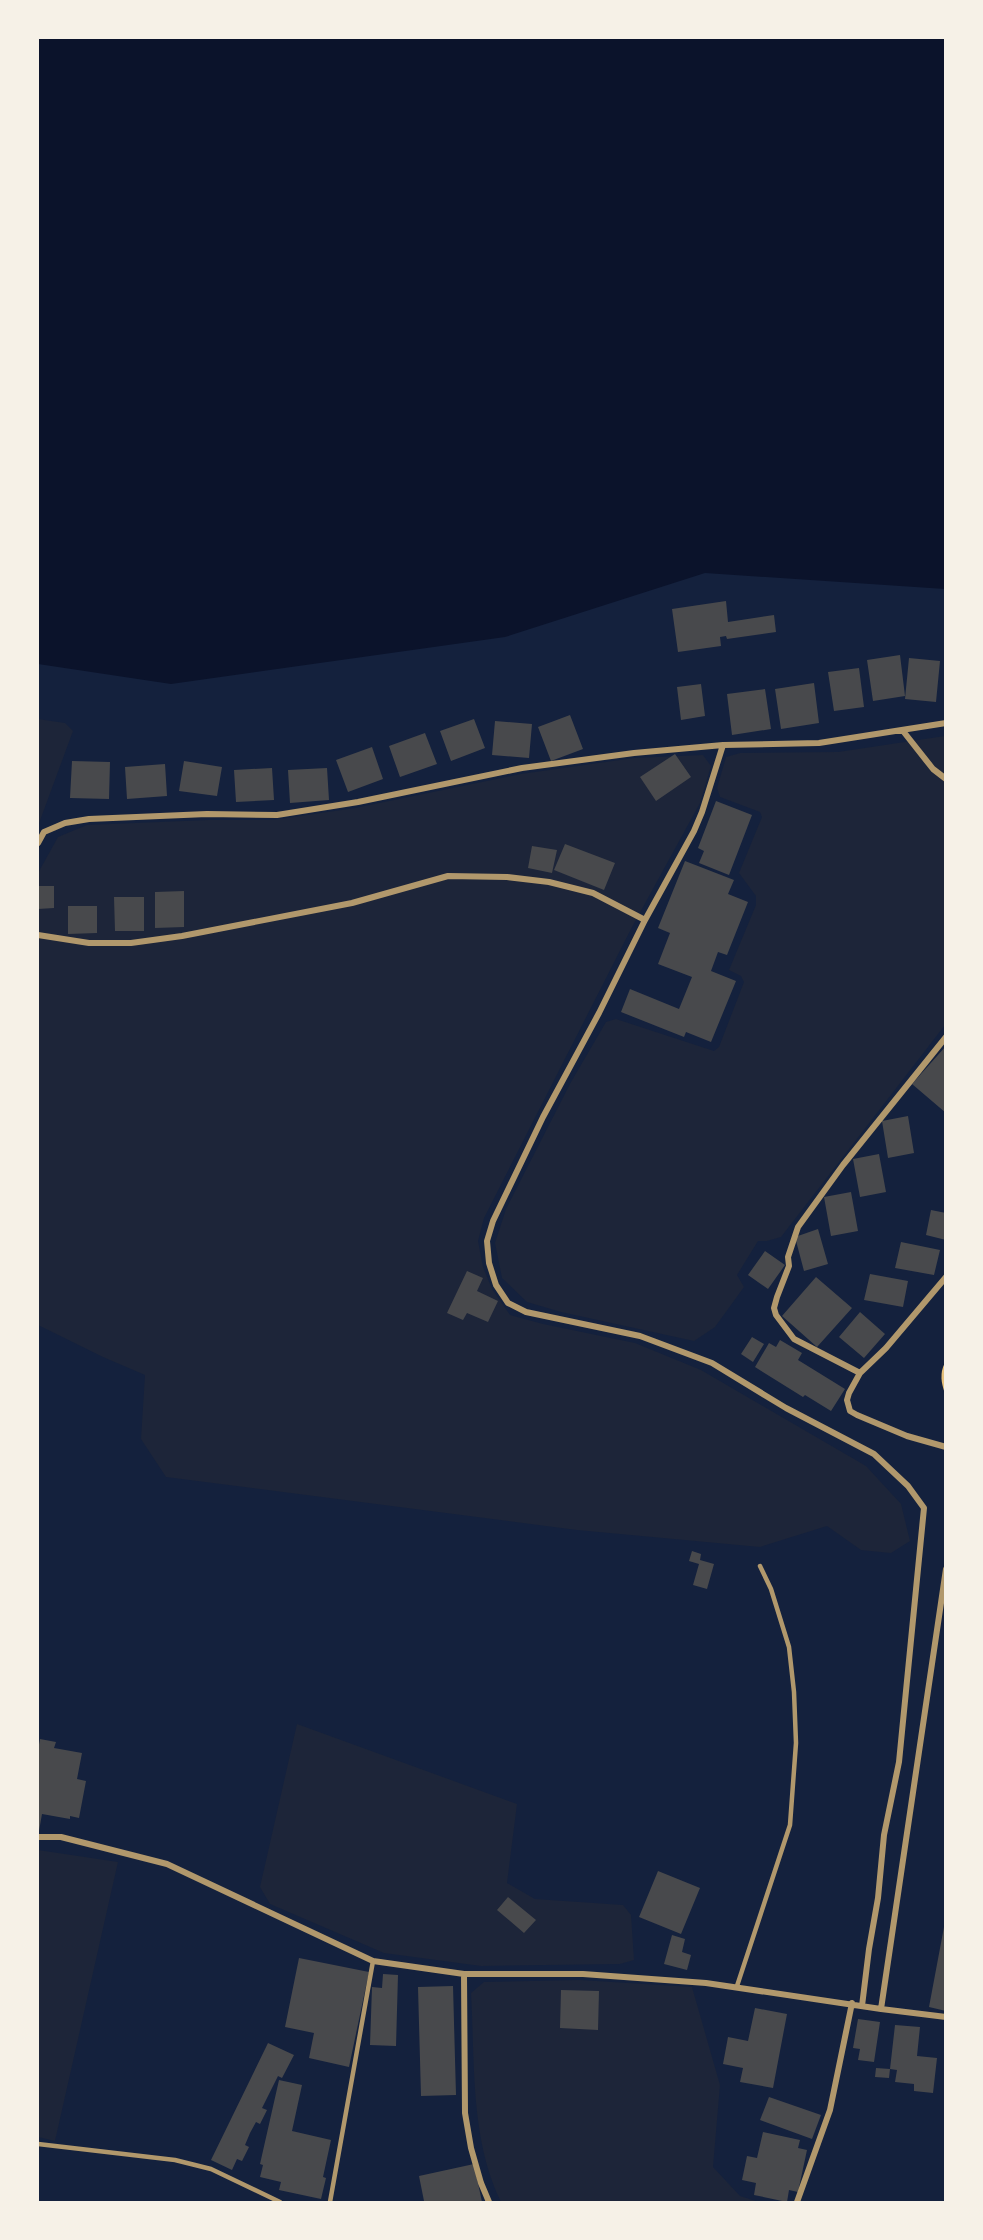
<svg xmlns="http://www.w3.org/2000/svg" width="983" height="2240" font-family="'Crimson Pro',serif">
	<rect width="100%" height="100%" fill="#14213d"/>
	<path fill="#1d2539" d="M38 719 65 723 73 731 38 826Z
		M945 736V1025L781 1237 767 1241H758L737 1275 744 1287 715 1327 694 1341 561 1312 527 1302 502 1278 495 1243 506 1209 571 1082 606 1022 616 1019 714 1051 719 1047 744 982 741 976 729 970 756 905V896L739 873 762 817 760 812 720 797 717 788 726 757 740 753 838 752Z
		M703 755 711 766 700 803 631 929 484 1218 478 1241 483 1267 492 1289 510 1315 543 1324 635 1343 701 1370 866 1466 901 1504 910 1541 891 1553 861 1550 827 1526 760 1547 577 1530 166 1477 141 1439 145 1375 103 1357 38 1325V873L58 837 87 825 208 820H273L355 808 521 774 634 758Z
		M297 1724 517 1804 507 1883 535 1899 623 1905 631 1915 634 1960 620 1964 481 1966 384 1953 270 1904 260 1887Z
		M38 1850 118 1862 55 2141 38 2137Z
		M580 1980 692 1987 720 2085 713 2167 740 2196 759 2202H501C470 2139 475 2063 471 1993L484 1982Z"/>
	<path fill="#0b132b" d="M38 38H945V589L705 573 505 637 171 684 38 664Z"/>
	<path fill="#48494c" d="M726 601 728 622 774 615 776 632 727 639 726 636 720 637 721 646 678 652 672 609Z
		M900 655 905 696 873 701 867 660Z
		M909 658 940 661 936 702 905 699Z
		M859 668 864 707 834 711 828 672Z
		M814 683 819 723 781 729 775 689Z
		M701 684 705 716 681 720 677 687Z
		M765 689 771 729 732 735 727 694Z
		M570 715 583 749 551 761 538 727Z
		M474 719 485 748 451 761 440 731Z
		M495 721 532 724 529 758 492 755Z
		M425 733 437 764 400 777 389 746Z
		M372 747 383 779 348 792 336 760Z
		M675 754 691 777 656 801 640 777Z
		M72 761 110 762 109 799 70 798Z
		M184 761 222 767 217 796 179 791Z
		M165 764 167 796 127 799 125 767Z
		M272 768 274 800 236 802 234 770Z
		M327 768 329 800 290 803 288 770Z
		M716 801 752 815 729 875 699 863 704 851 698 848Z
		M565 844 615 863 604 890 554 870Z
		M532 846 557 850 552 873 528 868Z
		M685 861 734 880 728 894 748 902 727 955 718 952 711 971 736 981 711 1042 686 1032 684 1037 621 1012 630 989 679 1009 692 977 658 964 670 933 658 928Z
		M38 886H54V908L38 909Z
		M184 891V927L155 928V892Z
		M114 897H144V931H115Z
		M68 906H97V933L68 934Z
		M946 1046V1113L912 1084Z
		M908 1116 914 1153 888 1158 882 1121Z
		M879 1154 886 1192 860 1197 853 1159Z
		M851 1192 858 1231 831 1236 824 1197Z
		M931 1210 946 1213V1240L926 1235Z
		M818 1229 828 1264 804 1271 795 1237Z
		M901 1242 940 1250 934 1275 895 1268Z
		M765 1251 785 1265 768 1289 748 1275Z
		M467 1271 483 1278 477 1291 498 1301 488 1322 467 1313 463 1320 447 1313Z
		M870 1274 908 1281 903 1307 864 1300Z
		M816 1277 852 1308 817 1347 782 1316Z
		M860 1312 885 1334 864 1358 839 1337Z
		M752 1337 764 1344 753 1362 741 1354Z
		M780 1340 802 1353 798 1360 845 1389 831 1411 805 1395 803 1397 755 1367 769 1343 776 1347Z
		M692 1551 701 1554 700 1560 714 1564 707 1589 693 1585 699 1564 689 1561Z
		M40 1739 56 1742 54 1748 82 1753 77 1779 86 1781 79 1818 70 1816V1819L42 1814 39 1831 38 1750Z
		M658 1871 700 1888 681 1934 639 1917Z
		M508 1897 536 1920 524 1933 497 1910Z
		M944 1927H946V2011L929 2007Z
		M672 1935 685 1939 682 1952 691 1955 687 1970 664 1964Z
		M299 1958 369 1972 349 2067 309 2058 314 2033 285 2027Z
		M383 1974 398 1975 396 2046 370 2045 372 1987 382 1988Z
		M453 1986 456 2095 421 2096 418 1987Z
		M561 1990 599 1991 598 2030 560 2028Z
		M755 2008 787 2014 773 2088 740 2082 743 2068 723 2064 728 2037 748 2041Z
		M858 2019 880 2022 874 2062 858 2060 860 2049 853 2048Z
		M895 2025 920 2027 917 2056 937 2058 933 2093 914 2091V2084L895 2082 897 2070 890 2069 889 2078 875 2077 876 2068 890 2069Z
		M268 2043 294 2055 282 2078 278 2076 262 2108 267 2110 260 2124 256 2122 250 2133 245 2145 249 2147 242 2161 237 2159 232 2170 211 2160Z
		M279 2080 302 2085 292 2131 331 2140 323 2177 326 2178 321 2199 279 2190 281 2182 260 2177 263 2165 260 2164Z
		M769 2097 821 2115 812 2139 760 2120Z
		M763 2132 800 2140 798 2148 807 2150 798 2192 789 2190 787 2202 754 2195 756 2183 742 2180 747 2156 757 2158Z
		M474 2164 482 2202 424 2201 419 2176Z"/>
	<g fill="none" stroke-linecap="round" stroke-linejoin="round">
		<path stroke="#e5c07b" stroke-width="3" d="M946 1364C941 1374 943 1383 946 1392"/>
		<path stroke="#b1986c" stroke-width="4.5" d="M737 1986 790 1825 796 1743 794 1692 789 1647 771 1589 760 1566
			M38 2144 175 2160 211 2169 280 2202
			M330 2202 373 1961"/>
		<path stroke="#b1986c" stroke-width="6" d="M903 731 933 769 946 779
			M38 843 44 832 65 823 89 819 207 814 277 815 358 802 522 768 634 753 723 745
			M645 920 694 831 702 812 723 745 819 743 946 723
			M38 935 89 943H131L182 936 352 903 448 876 507 877 549 882 593 893 645 920 599 1013 543 1117 493 1221 487 1241 489 1263 496 1285 508 1303 526 1312 640 1336 712 1363 786 1408 874 1454 908 1486 924 1508 899 1762 884 1835 878 1898 869 1949 862 2006
			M946 1277 886 1348 860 1373 849 1393 847 1400 850 1411 857 1415 907 1436 946 1447
			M860 1373 794 1339 776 1315 774 1308 777 1297 789 1266 788 1257 798 1227 843 1165 946 1037
			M38 1837H61L167 1864 373 1961 464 1974H583L706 1983 881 2009 946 2017
			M464 1974 465 2113 471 2148 481 2183 489 2202
			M881 2009 946 1569
			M797 2202 830 2110 852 2003"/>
	</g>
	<rect width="983" height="2240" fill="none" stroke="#f6f1e7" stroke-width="78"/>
</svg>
